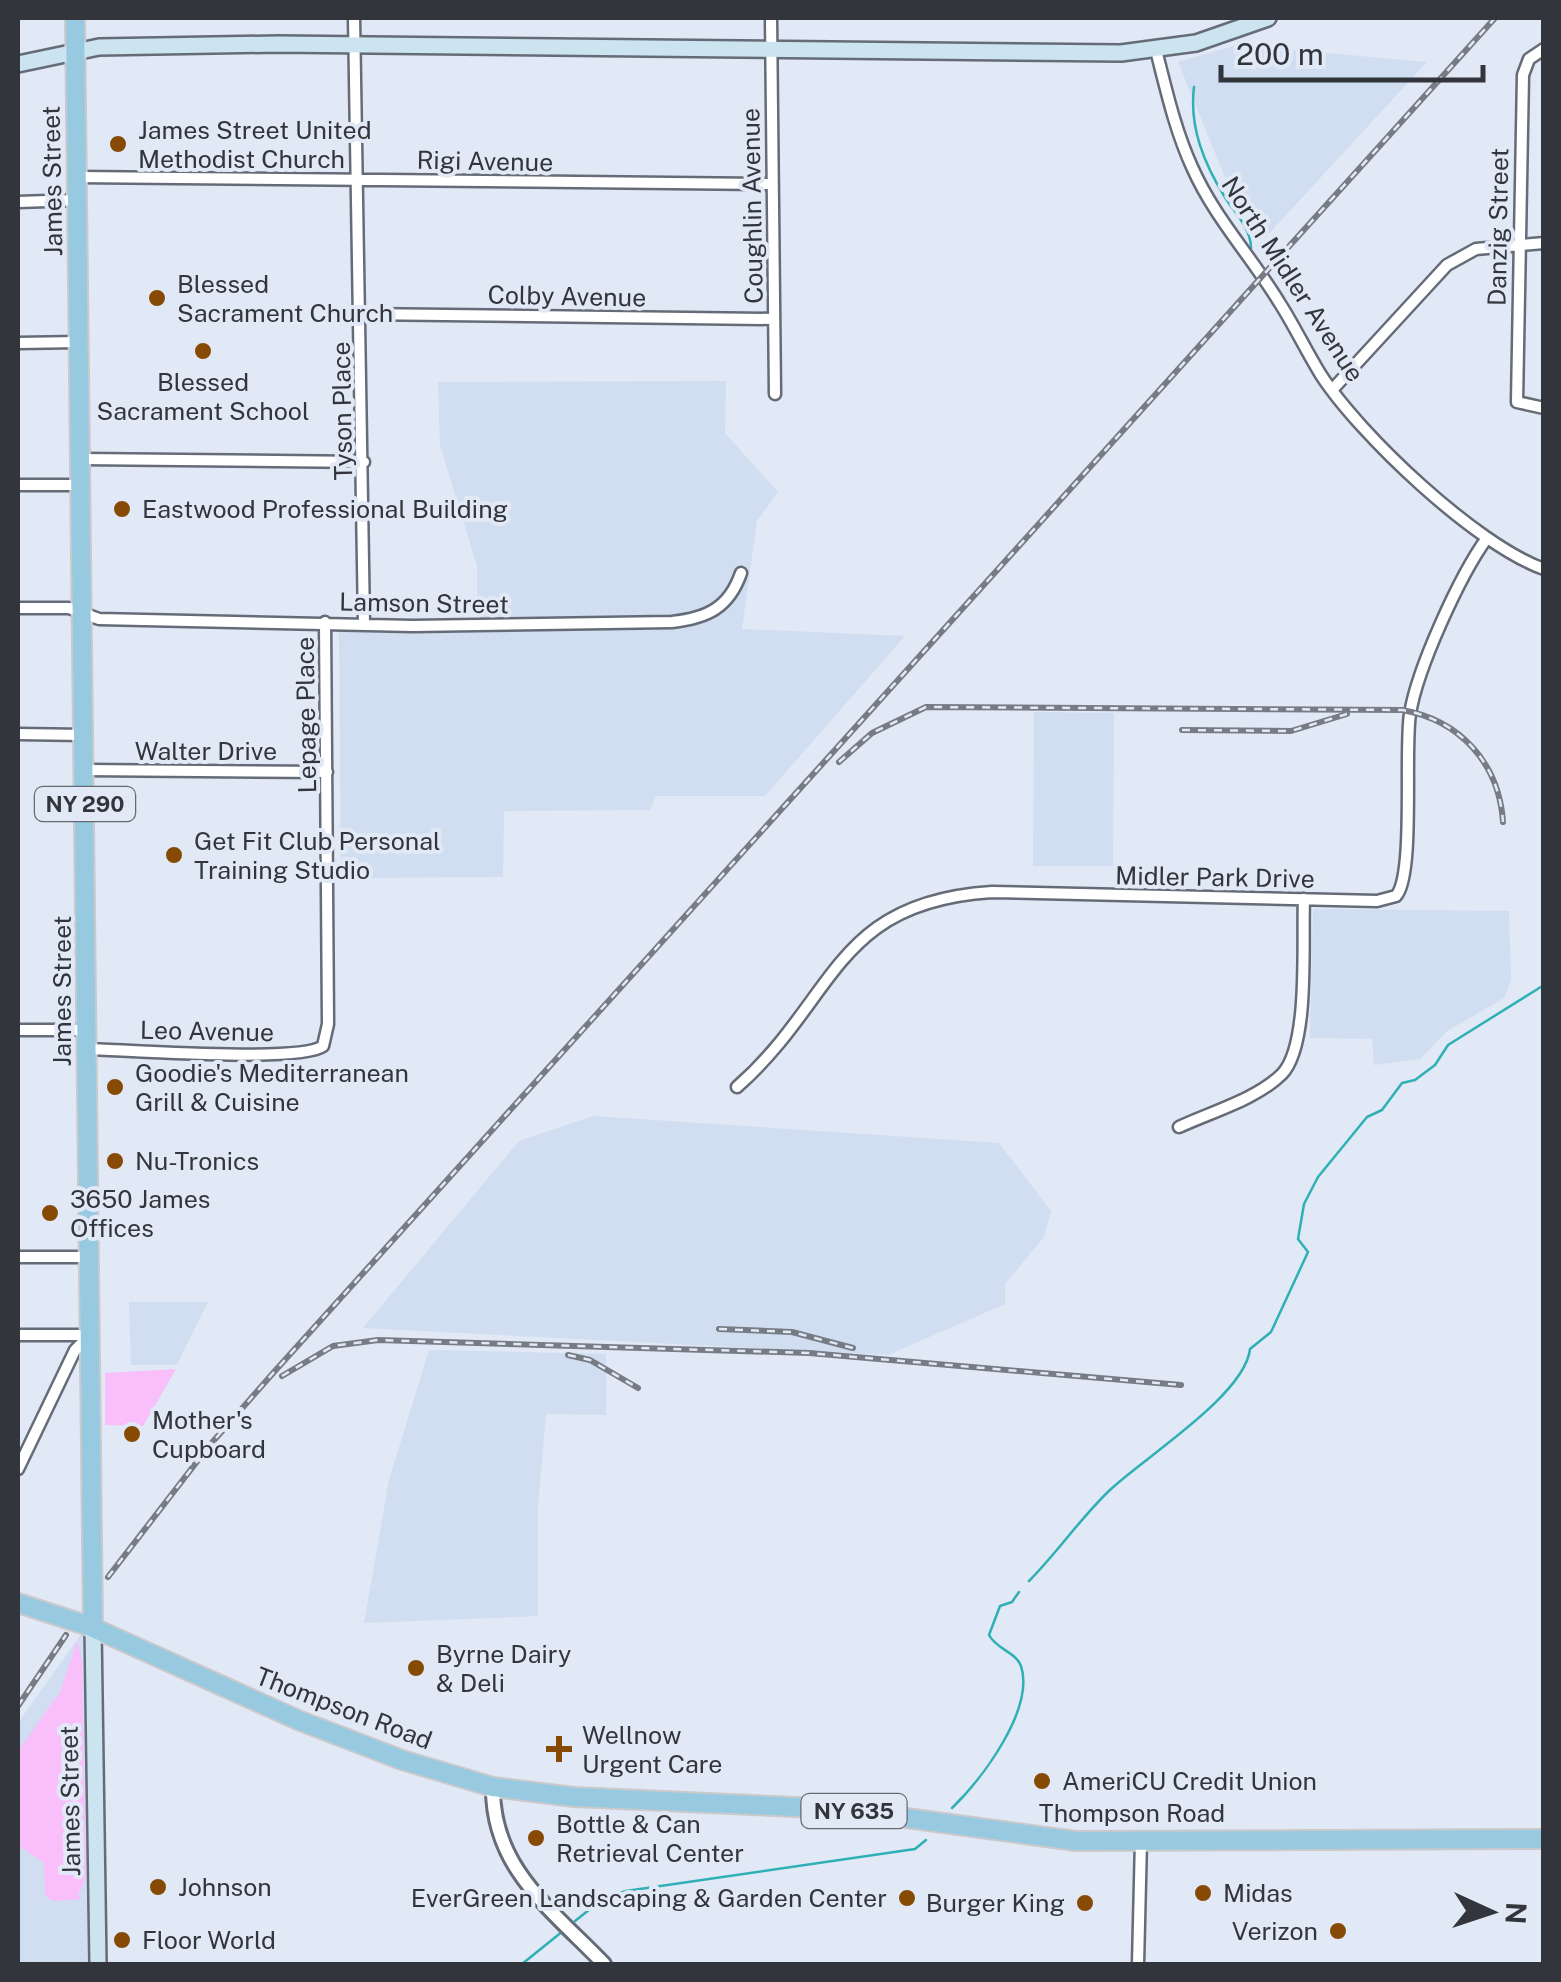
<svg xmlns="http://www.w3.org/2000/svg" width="1561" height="1982" font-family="'Public Sans',sans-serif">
	<rect width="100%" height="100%" fill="#e1e8f6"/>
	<path fill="#d1ddf1" d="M1237 45 1427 62 1265 238 1224 175 1178 62Z
		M726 381 725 433 778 492 757 521 742 629 905 636 765 796H656L650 810 504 811 503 877 341 878 339 628 477 627V566L440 445 438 382Z
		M1034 712 1114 713 1113 866H1033Z
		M1313 909 1509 911 1511 980 1504 998 1447 1031 1420 1059 1374 1065 1372 1039 1310 1038Z
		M593 1116 999 1143 1051 1211 1044 1237 1005 1284V1304L888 1355 363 1328 519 1141Z
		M129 1302H208L177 1365H131Z
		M429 1350 606 1354V1415L546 1414 538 1505V1616L364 1623 389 1480Z
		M82 1633 93 1964H18V1723Z"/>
	<path fill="#f9bffb" d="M176 1369 143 1426 105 1425V1373Z
		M77 1641 82 1661 86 1877 78 1895 81 1899 52 1901 45 1894 44 1863 18 1845V1751L60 1692Z"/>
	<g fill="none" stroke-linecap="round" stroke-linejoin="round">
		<path stroke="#2eb0b5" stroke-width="2.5" d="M1194 87C1189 127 1204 164 1226 199 1236 214 1251 229 1251 248
			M1029 1581C1058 1552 1081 1517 1111 1489 1145 1457 1245 1395 1250 1349L1271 1332 1308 1252 1298 1239 1304 1204 1318 1177 1367 1117 1382 1110 1402 1083 1415 1080 1435 1065 1448 1045 1544 985
			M952 1808C982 1779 1035 1709 1021 1666 1016 1652 996 1649 989 1635L1000 1606 1012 1602 1019 1592
			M575 1921 604 1898 626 1891 915 1849 926 1840
			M522 1964 563 1931"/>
		<defs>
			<path id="minor" d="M354 18 364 624
				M771 18 775 394
				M1544 49 1529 59 1523 75 1517 402 1544 408
				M1156 50C1166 89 1175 130 1192 167 1214 217 1251 256 1279 302 1294 325 1306 351 1321 375 1360 435 1476 545 1544 569
				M77 177 772 184
				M18 202 77 200
				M360 314 774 319
				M18 343 79 342
				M1332 390 1447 265 1476 249 1544 243
				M81 459 364 462
				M18 485H81
				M18 608H69L99 619 413 626 672 622C707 618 729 608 741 573
				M18 734 84 735
				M85 770 327 772
				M18 1030H87
				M87 1049C127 1050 300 1063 323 1046L328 1024 325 622
				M737 1087C837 999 833 902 992 892L1377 901 1396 896C1415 875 1404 750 1410 714 1417 669 1460 575 1487 538
				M1179 1127C1211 1112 1257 1099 1282 1074 1310 1045 1302 940 1304 899
				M18 1257H89
				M18 1335H91
				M18 1469 75 1350 90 1335
				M1138 1964 1141 1840"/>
			<path id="tertiary" d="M493 1787C492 1868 552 1910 604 1964"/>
			<path id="secondary" d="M18 64 99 47 278 44 1121 53 1196 43 1268 18
				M93 1628 98 1964"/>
			<path id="primary" d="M75 18 93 1628
				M18 1603 89 1626 298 1720 402 1760 493 1787 574 1797 840 1809 1076 1841 1544 1839"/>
		</defs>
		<use href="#minor" stroke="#656c77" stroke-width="15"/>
		<use href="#tertiary" stroke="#656c77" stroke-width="18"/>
		<use href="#secondary" stroke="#656c77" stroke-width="20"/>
		<use href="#primary" stroke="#cacacc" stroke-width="22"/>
		<use href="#minor" stroke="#fff" stroke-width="10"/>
		<use href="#tertiary" stroke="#fff" stroke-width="12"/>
		<use href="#secondary" stroke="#cbe4ef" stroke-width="15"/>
		<use href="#primary" stroke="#97c9e0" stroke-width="18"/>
		<defs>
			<path id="rail" d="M1182 730 1291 731 1347 714
				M839 762 872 733 926 707 1402 710C1460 720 1499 763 1503 822
				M719 1329 792 1332 853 1348
				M568 1355 590 1360 638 1388
				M282 1376 333 1346 378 1340 809 1353 1181 1385
				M108 1577 209 1446 274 1372 1495 18
				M18 1706 66 1635"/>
		</defs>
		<use href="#rail" stroke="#777b84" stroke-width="6"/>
		<use href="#rail" stroke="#e1e8f6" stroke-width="2.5" stroke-dasharray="8" stroke-linecap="butt"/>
	</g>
	<g fill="#864a05" stroke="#e1e8f6" stroke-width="4">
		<circle cx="118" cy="144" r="10"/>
		<circle cx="157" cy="298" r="10"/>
		<circle cx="203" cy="351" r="10"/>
		<circle cx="122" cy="509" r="10"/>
		<circle cx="174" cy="855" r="10"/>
		<circle cx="115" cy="1087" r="10"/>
		<circle cx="115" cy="1161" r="10"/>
		<circle cx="50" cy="1213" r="10"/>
		<circle cx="132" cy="1434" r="10"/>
		<circle cx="416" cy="1668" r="10"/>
		<path d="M554 1734h10v10h10v10h-10v10h-10v-10h-10v-10h10z"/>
		<circle cx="1042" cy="1781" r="10"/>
		<circle cx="536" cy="1838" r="10"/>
		<circle cx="158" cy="1887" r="10"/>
		<circle cx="1203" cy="1893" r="10"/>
		<circle cx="907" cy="1898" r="10"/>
		<circle cx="1085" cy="1903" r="10"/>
		<circle cx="1338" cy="1931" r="10"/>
		<circle cx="122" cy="1940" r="10"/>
	</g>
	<g text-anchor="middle" stroke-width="8" stroke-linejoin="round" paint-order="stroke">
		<g fill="#e1e8f6" stroke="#666b73" stroke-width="2.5">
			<rect x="35" y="787" width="100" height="34" rx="8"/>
			<rect x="801.5" y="1794" width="105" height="34" rx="8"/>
		</g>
		<g font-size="22" font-weight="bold" fill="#32353b">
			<text x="85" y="812">NY 290</text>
			<text x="854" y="1819">NY 635</text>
		</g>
		<g font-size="25" fill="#32353b" stroke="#e1e8f6" text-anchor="start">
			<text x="138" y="139">James Street United<tspan x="138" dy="29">Methodist Church</tspan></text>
			<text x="177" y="293">Blessed<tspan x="177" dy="29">Sacrament Church</tspan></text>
			<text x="203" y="391" text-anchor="middle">Blessed<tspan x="203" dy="29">Sacrament School</tspan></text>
			<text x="142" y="518">Eastwood Professional Building</text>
			<text x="194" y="850">Get Fit Club Personal<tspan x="194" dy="29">Training Studio</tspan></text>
			<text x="135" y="1082">Goodie's Mediterranean<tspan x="135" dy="29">Grill &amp; Cuisine</tspan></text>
			<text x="135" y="1170">Nu-Tronics</text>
			<text x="70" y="1208">3650 James<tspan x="70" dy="29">Offices</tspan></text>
			<text x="152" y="1429">Mother's<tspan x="152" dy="29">Cupboard</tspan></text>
			<text x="436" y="1663">Byrne Dairy<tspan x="436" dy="29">&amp; Deli</tspan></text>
			<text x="582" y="1744">Wellnow<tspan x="582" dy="29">Urgent Care</tspan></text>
			<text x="1062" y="1790">AmeriCU Credit Union</text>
			<text x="556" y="1833">Bottle &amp; Can<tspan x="556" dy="29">Retrieval Center</tspan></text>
			<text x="178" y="1896">Johnson</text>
			<text x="1223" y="1902">Midas</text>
			<text x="887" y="1907" text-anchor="end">EverGreen Landscaping &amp; Garden Center</text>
			<text x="1065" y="1912" text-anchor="end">Burger King</text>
			<text x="1318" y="1940" text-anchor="end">Verizon</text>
			<text x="142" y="1949">Floor World</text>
		</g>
		<g font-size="25" fill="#32353b" stroke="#e1e8f6">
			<text transform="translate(485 161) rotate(1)" y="9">Rigi Avenue</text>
			<text transform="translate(52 181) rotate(-91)" y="9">James Street</text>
			<text transform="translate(752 206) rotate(-91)" y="9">Coughlin Avenue</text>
			<text transform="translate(1498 227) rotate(-89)" y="9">Danzig Street</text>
			<text transform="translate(1293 279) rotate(57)" y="9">North Midler Avenue</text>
			<text transform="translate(567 296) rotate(1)" y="9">Colby Avenue</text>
			<text transform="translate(342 411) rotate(-91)" y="9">Tyson Place</text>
			<text transform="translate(424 603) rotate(1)" y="9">Lamson Street</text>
			<text transform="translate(306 715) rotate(-91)" y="9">Lepage Place</text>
			<text x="206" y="760">Walter Drive</text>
			<text transform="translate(1215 877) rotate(1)" y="9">Midler Park Drive</text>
			<text transform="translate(62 991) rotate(-90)" y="9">James Street</text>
			<text transform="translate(207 1031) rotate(1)" y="9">Leo Avenue</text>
			<text transform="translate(344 1708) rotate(21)" y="9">Thompson Road</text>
			<text transform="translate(70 1801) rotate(-91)" y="9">James Street</text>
			<text x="1132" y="1822">Thompson Road</text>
		</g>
	</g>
	<rect width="1561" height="1982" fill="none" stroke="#32353b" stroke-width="40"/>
	<g transform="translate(1491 1912) rotate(93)" stroke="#e1e8f6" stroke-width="8" paint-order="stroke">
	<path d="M0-8L18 38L0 25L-18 38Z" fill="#32353b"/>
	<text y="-15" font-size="28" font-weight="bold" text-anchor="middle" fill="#32353b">N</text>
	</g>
	<path d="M1221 65v15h262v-15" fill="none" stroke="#32353b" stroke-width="5"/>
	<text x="1236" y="65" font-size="30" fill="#32353b" stroke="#e1e8f6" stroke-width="8" paint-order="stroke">200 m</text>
</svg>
